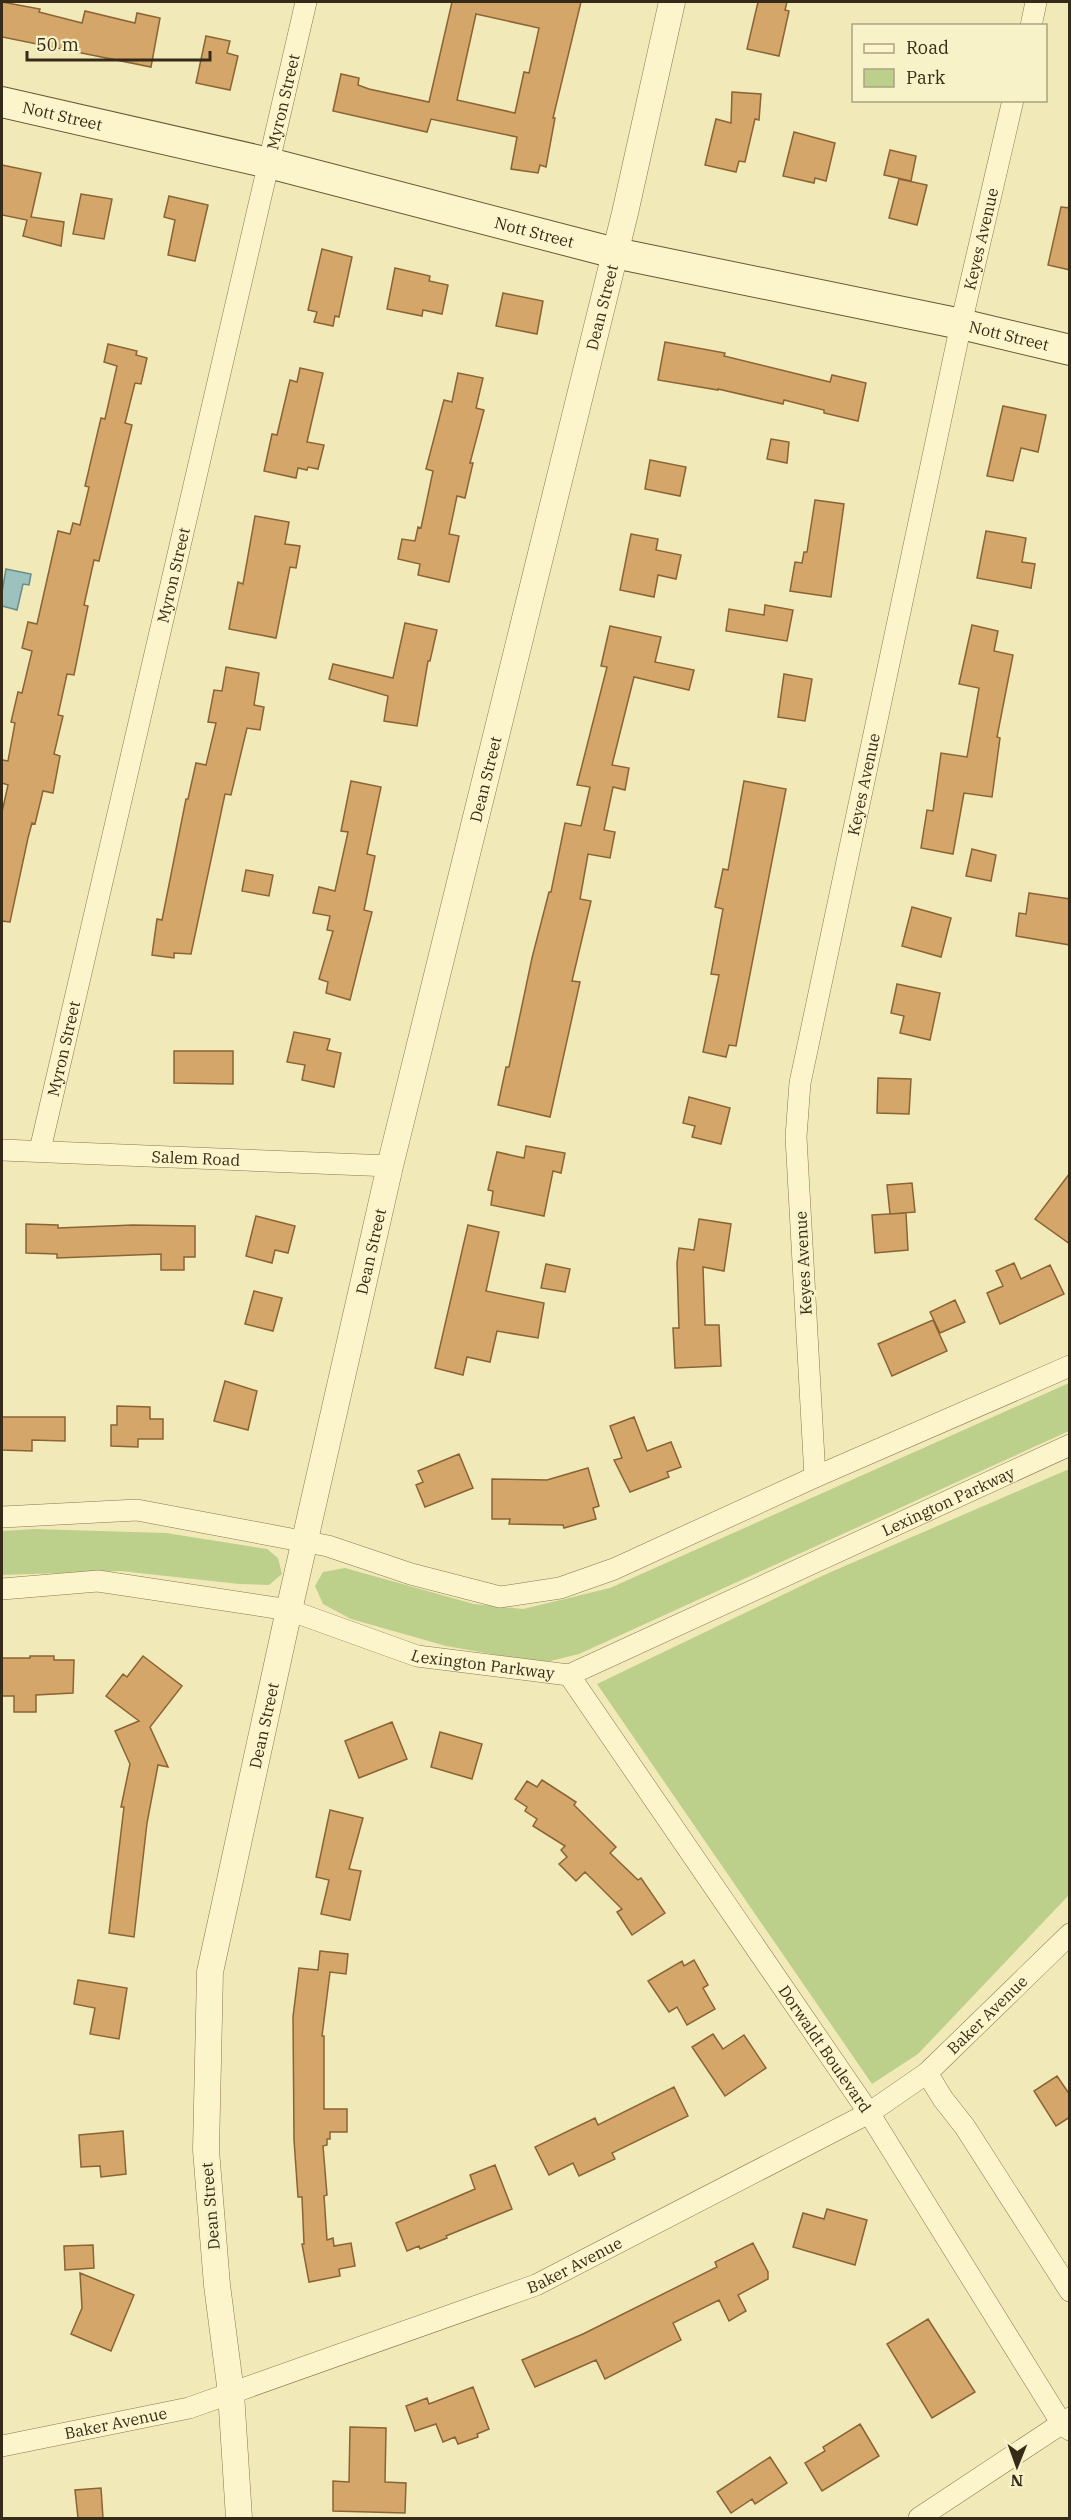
<svg xmlns="http://www.w3.org/2000/svg" width="1071" height="2520" font-family="'IBM Plex Serif',serif">
	<rect width="100%" height="100%" fill="#f2e9b8"/>
	<path fill="#bdd08b" d="M1069 1383V1431L579 1654 542 1663 446 1646 351 1619 323 1604 315 1586 323 1572 345 1568 474 1604 523 1609 610 1588Z
		M1069 1469V1895L918 2054 872 2084 597 1684 824 1575Z
		M35 1529 166 1533 267 1549 278 1558 282 1574 269 1585 239 1584 121 1571 2 1575V1531Z"/>
	<path fill="#9dc1bc" stroke="#658e8a" stroke-width="1.5" d="M6 569 31 574 29 585 23 584 17 610 2 606V592Z"/>
	<path fill="#d4a669" stroke="#8a6435" stroke-width="1.5" fill-rule="evenodd" d="M2 2 40 9 39 12 82 23 85 11 135 23 137 13 160 18 151 67 2 37Z
		M452 2H581L553 118H555L546 167 540 165 538 173 511 169 517 137 431 119 427 132 333 111 341 74 359 78 358 85 369 89 429 102ZM476 14 539 28 529 73 524 72 515 113 457 100Z
		M758 2H787L785 10 789 11 779 56 747 49Z
		M206 36 230 41 227 53 238 56 230 90 196 83Z
		M732 92 761 94 759 120 755 119 745 162 739 161 736 172 705 165 716 119 731 123Z
		M794 132 835 143 826 181 815 178 814 183 783 176Z
		M890 150 916 156 911 181 884 175Z
		M2 165 41 173 31 217 64 222 61 246 23 236 27 220 2 215Z
		M899 179 927 185 917 225 889 218Z
		M81 194 112 199 104 239 73 234Z
		M169 196 208 205 195 261 168 255 175 220 164 217Z
		M1061 207 1070 208V270L1048 265Z
		M322 249 352 257 339 317 335 316 333 326 314 322 317 312 308 310Z
		M395 268 430 276 429 281 448 285 442 314 423 310 422 316 387 309Z
		M503 293 543 301 537 334 496 326Z
		M665 342 725 353 724 356 830 382 832 375 866 383 858 421 824 413V410L784 400 783 404 718 389V390L658 380Z
		M108 344 137 351 136 355 147 358 141 384 135 383 125 423 132 425 99 561 94 560 84 605 88 606 74 675 67 674 58 715 63 716 54 754 60 756 53 793 43 791 35 824 32 823 28 838 10 922 2 921V812L8 785 2 783V760L8 761 15 723 11 722 18 692 22 693 32 651 22 648 28 622 37 624 58 531 70 534 73 523 80 525 89 487 85 486 101 418 105 419 117 366 104 362Z
		M300 368 323 373 307 442 324 445 318 469 308 467 307 470 298 468 296 478 264 471 272 434 277 435 290 380 297 382Z
		M458 373 483 378 476 408 484 410 470 463H473L465 498 457 496 449 534 459 536 449 582 418 575 420 564 398 559 402 539 415 541 418 527 421 528 433 471 426 469 444 400 452 402Z
		M1003 406 1046 415 1038 452 1021 448 1013 481 987 476Z
		M771 439 789 442 787 463 767 459Z
		M650 460 686 467 680 496 645 489Z
		M815 500 844 504 831 597 790 591 795 562 802 563 804 552H807Z
		M255 516 289 522 285 544 300 546 296 568 290 567 276 638 229 629 238 582 243 584Z
		M986 531 1026 538 1022 562 1035 564 1031 588 977 578Z
		M631 534 658 539 656 550 681 555 676 579 658 575 654 597 620 590Z
		M765 605 793 610 787 641 726 631 729 609 764 615Z
		M405 623 437 630 430 661H428L417 726 384 721 388 696 329 679 333 664 393 678Z
		M972 625 998 631 994 651 1013 655 997 737 1000 738 992 797 964 793 953 854 921 848 927 810 933 811 941 753 967 757 979 688 959 684Z
		M610 626 661 637 655 662 694 670 689 690 634 677 612 765 629 768 625 790 613 787 604 830 615 832 610 858 588 854 580 899 591 901 572 981 580 982 550 1117 498 1105 506 1067H509L532 958 549 892H551L565 823 581 826 590 787 577 785 607 667 601 666Z
		M226 667 259 673 254 705 264 707 260 730 247 728 231 795 225 794 191 954 174 953V958L152 955 157 919 162 920 186 799H188L196 763 206 765 216 723 208 722 214 690 222 691Z
		M784 674 812 679 805 721 778 717Z
		M351 781 381 787 367 854 375 856 364 910 372 912 350 1000 326 993 328 982 319 979 333 931 327 930 330 916 313 913 319 887 335 891 348 832 341 831Z
		M744 781 786 789 736 1046 729 1045 726 1057 703 1052 719 975 711 974 723 909 715 907 723 869 728 870Z
		M972 849 996 855 991 881 966 876Z
		M246 870 273 875 269 896 242 891Z
		M1029 893 1070 899V945L1016 936 1019 913 1026 914Z
		M912 907 951 918 941 957 902 946Z
		M897 984 940 993 930 1040 900 1033 904 1016 891 1013Z
		M294 1032 330 1039 327 1050 341 1053 334 1087 302 1080 305 1065 287 1062Z
		M174 1051H233V1084L174 1083Z
		M878 1078 911 1079 909 1114 877 1113Z
		M689 1097 730 1108 721 1144 692 1137 695 1126 683 1123Z
		M526 1146 565 1153 561 1173 553 1171 544 1216 491 1205 493 1191 488 1190 497 1152 524 1158Z
		M1070 1173V1244L1035 1219Z
		M912 1183 915 1212 890 1214 887 1185Z
		M906 1213 908 1250 875 1253 872 1215Z
		M256 1216 295 1226 288 1253 275 1250 272 1263 246 1256Z
		M699 1219 731 1224 724 1271 703 1267 705 1325H719L721 1366 675 1368 673 1328H679L677 1263 679 1248 694 1250Z
		M26 1224 58 1225V1228L133 1225 195 1226V1257H184V1270H161V1254L57 1258V1254L26 1253Z
		M468 1225 499 1232 486 1291 544 1303 538 1338 497 1331 490 1362 467 1357 463 1375 435 1368Z
		M1014 1263 1021 1279 1050 1265 1064 1294 1000 1324 987 1293 1003 1286 996 1271Z
		M546 1264 570 1269 565 1292 541 1288Z
		M254 1291 282 1298 273 1331 245 1324Z
		M955 1300 965 1322 940 1333 930 1312Z
		M933 1320 947 1351 892 1376 878 1344Z
		M225 1381 257 1391 248 1430 214 1421Z
		M117 1406 150 1407V1419H163V1439H138V1447L111 1446V1425H117Z
		M2 1417H65V1441L32 1440V1451L2 1450Z
		M634 1417 647 1451 671 1442 681 1467 667 1472 669 1477 630 1492 614 1460 622 1458 610 1426Z
		M459 1454 473 1488 425 1507 416 1485 423 1482 418 1471Z
		M588 1468 599 1506 593 1508 596 1519 564 1528 563 1525 509 1524 510 1519H492V1479L547 1480Z
		M30 1656H54V1660H74L73 1693 36 1695V1712H14V1696H2V1658H30Z
		M143 1656 182 1686 150 1727 168 1767 158 1765 147 1823 134 1937 109 1933 124 1807H121L130 1764 115 1731 139 1721 106 1696 123 1674 127 1677Z
		M392 1722 407 1759 359 1778 345 1741Z
		M440 1732 482 1744 472 1779 431 1767Z
		M542 1780 576 1802 574 1805 616 1847 610 1853 638 1880 641 1878 665 1913 632 1935 617 1912 622 1909 585 1872 576 1881 559 1864 567 1857 561 1850 565 1846 533 1826 537 1819 525 1811 527 1807 515 1799 527 1781 537 1787Z
		M330 1810 363 1818 349 1869 361 1871 350 1920 321 1914 329 1880 316 1877Z
		M320 1951 348 1954 346 1974 330 1972 322 2036H324V2109H347V2132H330V2139H327V2145L323 2146 327 2195 324 2196 327 2240 333 2238 334 2246 351 2243 355 2266 339 2269 340 2276 309 2282 302 2244H304L302 2197H298L294 2140 293 2017 299 1968 318 1970Z
		M694 1960 708 1985 703 1988 715 2009 687 2025 677 2007 669 2012 648 1981 682 1961 684 1966Z
		M78 1980 127 1988 119 2039 90 2034 95 2008 74 2004Z
		M713 2034 723 2049 744 2035 766 2068 725 2096 692 2047Z
		M1057 2076 1070 2095V2117L1056 2126 1034 2091Z
		M674 2087 688 2116 612 2153 615 2159 579 2176 573 2163 549 2175 535 2147 595 2118 598 2125Z
		M123 2131 126 2174 101 2177 100 2166 81 2167 79 2135Z
		M495 2165 512 2209 446 2236 447 2238 420 2249 419 2246 407 2251 396 2223 475 2189 470 2175Z
		M827 2209 867 2220 855 2265 793 2247 803 2213 824 2219Z
		M753 2243 768 2272V2279L738 2295 746 2311 729 2321 719 2300 673 2323 681 2340 605 2379 596 2360 535 2387 522 2360 583 2334 717 2267 715 2262Z
		M93 2245 94 2268 65 2270 64 2246Z
		M80 2273 134 2295 111 2351 71 2334 82 2308Z
		M928 2319 975 2392 932 2418 887 2344Z
		M473 2387 489 2429 477 2434 478 2437 458 2444 455 2437 443 2442 436 2424 415 2431 406 2406 427 2398 429 2404Z
		M860 2424 879 2456 822 2491 805 2463 825 2451 823 2447Z
		M350 2427 386 2428 385 2482 406 2483 405 2513 333 2511V2481L349 2482Z
		M770 2457 787 2483 755 2504 752 2499 731 2513 717 2492Z
		M101 2488 103 2518H78L75 2490Z"/>
	<g fill="none" stroke-linecap="round" stroke-linejoin="round">
		<defs>
			<g id="minor">
				<path d="M1031 26 1036 2"/>
				<path id="s1" d="M2 1150 390 1166"/>
				<path id="s2" d="M40 1150 306 2"/>
				<path id="s3" d="M815 1477 796 1137 800 1083 961 324 1013 100"/>
				<path d="M2 1517 137 1510 328 1546 411 1574 500 1597 560 1588 614 1569 815 1477 1070 1366"/>
				<path id="s4" d="M2 1589 98 1581 289 1610 417 1656 569 1675 1070 1445"/>
				<path id="s5" d="M569 1675 869 2113 1062 2424 1070 2430"/>
				<path d="M927 2073 943 2099 965 2127 1070 2291"/>
				<path id="s6" d="M2 2446 189 2408 536 2285 869 2113 927 2073 1070 1934"/>
				<path d="M919 2518 1070 2418"/>
			</g>
			<g id="tertiary">
				<path id="s7" d="M239 2518 231 2393 217 2285 206 2150 210 1972 289 1610 390 1166 625 213 672 2"/>
			</g>
			<g id="secondary">
				<path id="s8" d="M2 102 269 163 615 253 961 324 1070 350"/>
			</g>
		</defs>
		<use href="#minor" stroke="#887752" stroke-width="22"/>
		<use href="#tertiary" stroke="#887752" stroke-width="27"/>
		<use href="#secondary" stroke="#6a5835" stroke-width="32"/>
		<use href="#minor" stroke="#fcf5cb" stroke-width="21"/>
		<use href="#tertiary" stroke="#fcf5cb" stroke-width="26"/>
		<use href="#secondary" stroke="#fcf5cb" stroke-width="30"/>
	</g>
	<g text-anchor="middle" stroke-width="6" stroke-linejoin="round" paint-order="stroke">
		<g font-size="16" fill="#362b18" stroke="#f8f2c8">
			<text dy="6" stroke="none"><textPath href="#s2" startOffset="1076">Myron Street</textPath></text>
			<text dy="6" stroke="none"><textPath href="#s8" startOffset="62">Nott Street</textPath></text>
			<text dy="6" stroke="none"><textPath href="#s8" startOffset="548">Nott Street</textPath></text>
			<text dy="6" stroke="none"><textPath href="#s3" startOffset="1258">Keyes Avenue</textPath></text>
			<text dy="6" stroke="none"><textPath href="#s7" startOffset="2258">Dean Street</textPath></text>
			<text dy="6" stroke="none"><textPath href="#s8" startOffset="1034">Nott Street</textPath></text>
			<text dy="6" stroke="none"><textPath href="#s2" startOffset="590">Myron Street</textPath></text>
			<text dy="6" stroke="none"><textPath href="#s7" startOffset="1772">Dean Street</textPath></text>
			<text dy="6" stroke="none"><textPath href="#s3" startOffset="700">Keyes Avenue</textPath></text>
			<text dy="6" stroke="none"><textPath href="#s2" startOffset="104">Myron Street</textPath></text>
			<text dy="6" stroke="none"><textPath href="#s1" startOffset="194">Salem Road</textPath></text>
			<text dy="6" stroke="none"><textPath href="#s7" startOffset="1286">Dean Street</textPath></text>
			<text transform="translate(803 1263) rotate(-93)" y="6">Keyes Avenue</text>
			<text dy="6" stroke="none"><textPath href="#s4" startOffset="996">Lexington Parkway</textPath></text>
			<text dy="6" stroke="none"><textPath href="#s4" startOffset="492">Lexington Parkway</textPath></text>
			<text dy="6" stroke="none"><textPath href="#s7" startOffset="800">Dean Street</textPath></text>
			<text dy="6" stroke="none"><textPath href="#s6" startOffset="1088">Baker Avenue</textPath></text>
			<text dy="6" stroke="none"><textPath href="#s5" startOffset="453">Dorwaldt Boulevard</textPath></text>
			<text transform="translate(210 2206) rotate(-95)" y="6">Dean Street</text>
			<text dy="6" stroke="none"><textPath href="#s6" startOffset="602">Baker Avenue</textPath></text>
			<text dy="6" stroke="none"><textPath href="#s6" startOffset="116">Baker Avenue</textPath></text>
		</g>
	</g>
	<rect width="1071" height="2520" fill="none" stroke="#362b18" stroke-width="6"/>
	<rect x="852" y="24" width="195" height="78" fill="#f8f2c8" stroke="#aaa282" stroke-width="1.5"/>
	<rect x="864" y="44" width="30" height="9" fill="#fcf5cb" stroke="#aaa282" stroke-width="1.5"/>
	<text x="906" y="54" font-size="18" fill="#362b18">Road</text>
	<rect x="864" y="69" width="30" height="18" fill="#bdd08b" stroke="#aaa282" stroke-width="1.5"/>
	<text x="906" y="84" font-size="18" fill="#362b18">Park</text>
	<g transform="translate(1017 2466) rotate(181)" stroke="#f8f2c8" stroke-width="4.5" paint-order="stroke">
	<path d="M0-4.5L10 22L0 15L-10 22Z" fill="#362b18"/>
	<text y="-9" font-size="16" font-weight="bold" text-anchor="middle" fill="#362b18">N</text>
	</g>
	<path d="M27 51v9h183v-9" fill="none" stroke="#362b18" stroke-width="3"/>
	<text x="36" y="51" font-size="18" fill="#362b18" stroke="#f8f2c8" stroke-width="4.5" paint-order="stroke">50 m</text>
</svg>
